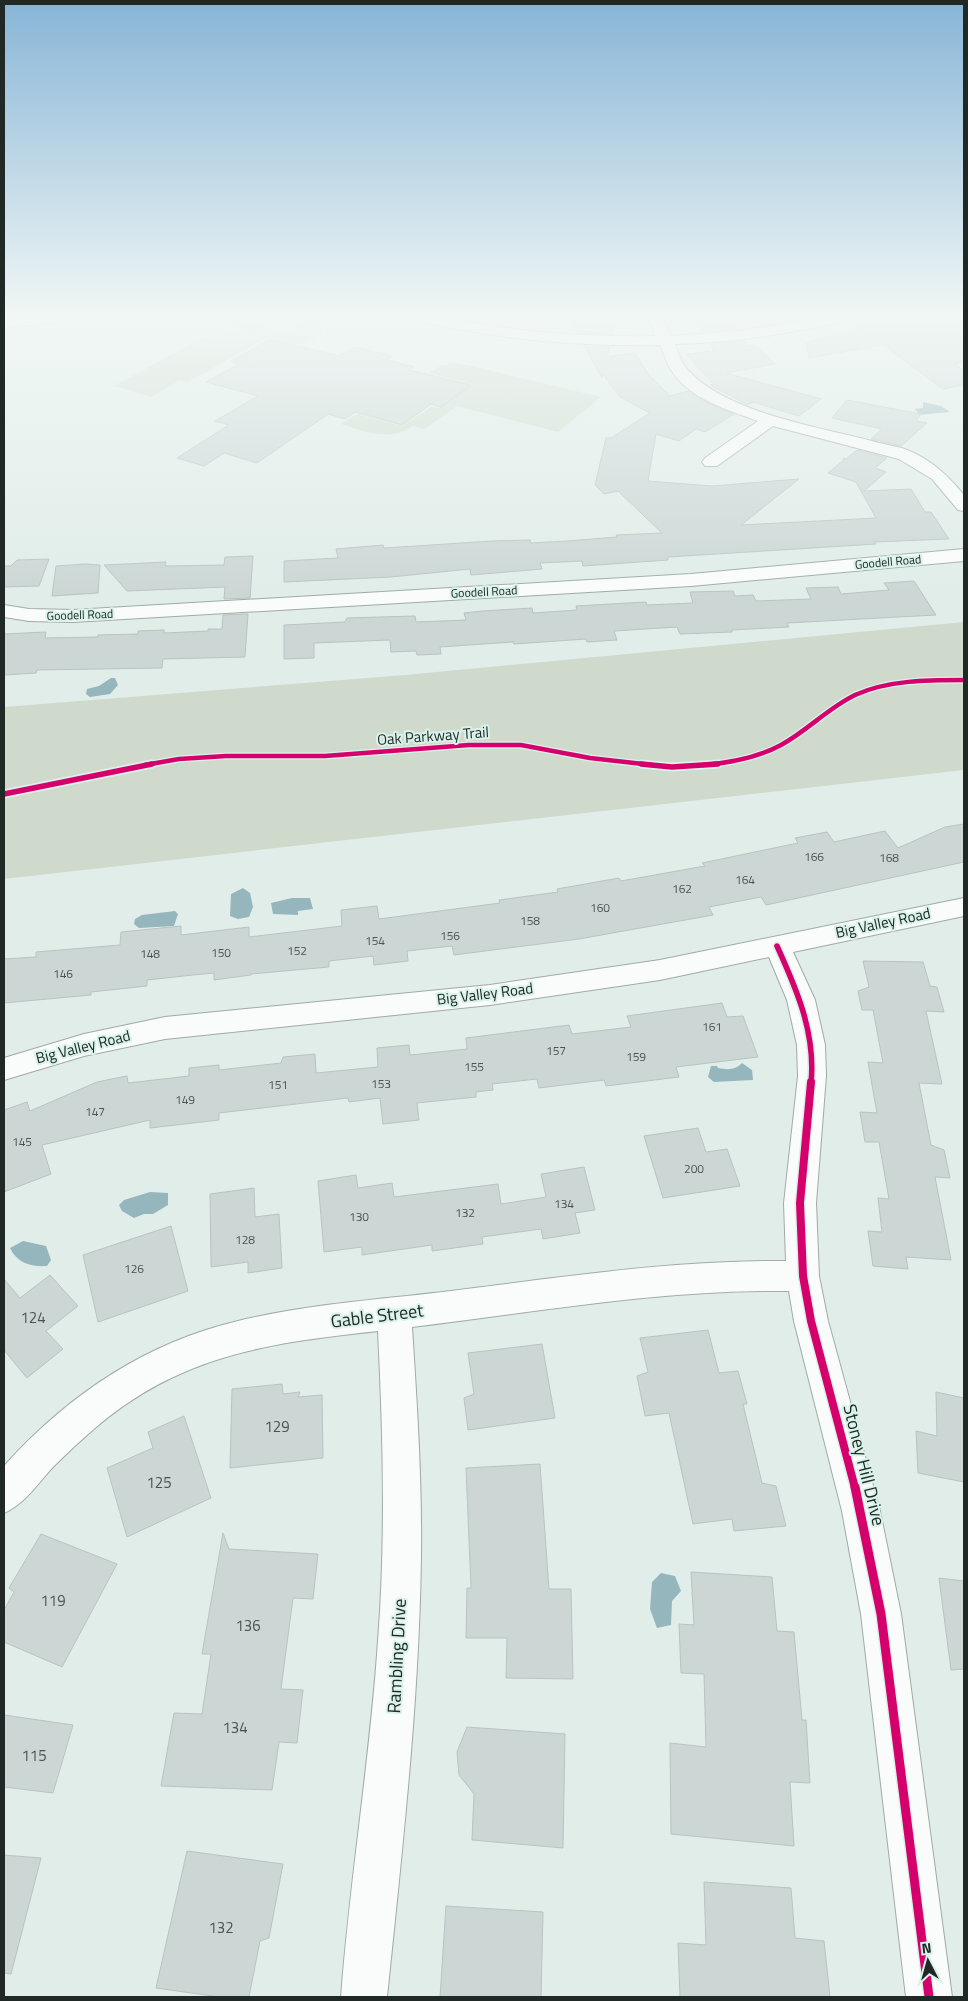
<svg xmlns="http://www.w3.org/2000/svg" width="968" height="2001" font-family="'Titillium Web',sans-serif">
	<rect width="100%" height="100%" fill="#e0ede9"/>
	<path fill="#cfdacd" d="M310 318 319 320 323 333 302 345 268 337 188 382 180 380 151 397 114 386 204 337 217 340 242 326 231 323 240 321 286 332Z
		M455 363 472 366 601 397 558 432 457 406 424 429 413 426C390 442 366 432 341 424L357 414 402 426 431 407 439 408 472 384 429 373 442 365Z
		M964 622V770L4 879V707L405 675Z"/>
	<path fill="#96b6be" d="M923 402 941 406 950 412 918 415 917 411 914 409 923 408Z
		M111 678H115L118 685 110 694 90 697 86 694 87 689 99 686Z
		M243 888 250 893 253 907 249 917 238 919 230 916 231 894Z
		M292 898H310L313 909 298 911V915L273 914 271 903Z
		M175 911 178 914 174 926 139 928 134 924 135 919 142 915Z
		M742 1063 752 1070 753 1080 714 1082 708 1077 711 1066H717L718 1068C728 1070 735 1070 742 1063Z
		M150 1192 168 1193V1205L153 1214H144L134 1218 122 1211 119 1205 124 1200Z
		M23 1241 46 1246 51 1260 47 1266C31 1267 17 1263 10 1248Z
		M661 1573 675 1576 681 1591 672 1601 671 1625 657 1628 650 1609 652 1582Z"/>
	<path fill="#cbd6d5" stroke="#b9c4c2" d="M568 316H603L617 317 613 334 577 333Z
		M694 316H730L738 329 703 332Z
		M902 316H964V362L956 363 964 373V385L943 389 883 345 809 358 806 343Z
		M270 339 339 356 355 347 393 356 387 360 414 367 409 370 471 385 441 407 431 404 402 425 355 412 345 419 328 414 257 463 224 453 204 466 177 458 229 425 215 421 258 396 206 382 239 364 231 361Z
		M745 341 748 346 755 345 775 364 726 373 821 399 799 416 753 402 748 405 710 385 713 384 686 354 714 351 710 344Z
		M584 346 610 347 607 357 635 353 650 376 670 396 688 391 709 404 734 414 705 432 696 429 679 441 656 434 648 481 712 486 799 479 741 525 876 518 856 482 828 473 844 460 843 458 846 459 857 450 887 458 875 468 886 472 864 491 911 489 925 512H931L949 539 874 542 876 544 668 557V560L583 566 582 561 540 563 542 569 471 575 470 569 391 577 284 582V561L338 558 336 549 383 545 384 548 492 541 530 540 531 543 567 541 617 537 616 535 662 533 618 491 604 494 595 485 606 438H611L650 413 620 397 603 374 602 378Z
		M847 400 921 414 916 421 927 423 901 446 871 439 882 429 832 418Z
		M253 556 250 598 224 599 225 587 127 591 104 565 166 562 165 566 224 565 225 557Z
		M49 559 39 586 4 587V566H11L17 560Z
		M85 564 100 565 98 593 52 596 56 566Z
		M914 581 936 615 787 623 789 627 732 630V632L680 634 677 627 614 631 617 640 587 642 586 639 514 644 513 642 440 647 441 654 417 655 416 651 391 652 390 640 314 643V658L284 659V625L345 622 347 618 415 616 416 622 466 620 464 613 482 611 532 608 533 613 577 610 576 606 646 602 647 605 693 603 690 592 733 591 735 596 753 595 756 601 811 599 806 588 838 587 841 594 889 590 884 583Z
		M248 614 245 657 163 659 162 668 37 670 36 673 4 675V634L46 632 45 638 98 637V635L138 634V631L164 630V633L208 631V629H222L223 615Z
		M964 824V862L766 905 761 897 709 907 713 915 579 939 485 951 454 955 452 946 407 951 408 961 374 965 373 956 329 961V967L251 974V975L214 980V973L193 975 147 980V986L91 992V995L4 1003V959L36 957V952L120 945 121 932 181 926V935L249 927V937L342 926 341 910 377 906 379 919 500 903 499 900 558 892 557 889 619 878 621 881 705 866 702 863 798 843 795 838 827 832 834 842 885 831 898 848 945 827Z
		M863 961 923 962 930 986 937 987 944 1012 926 1011 942 1084 919 1083 931 1145 944 1150 950 1178 935 1177 951 1260 906 1257 908 1269 873 1266 868 1231 882 1232 878 1198 889 1199 879 1142H865L860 1112 877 1113 868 1062 883 1063 873 1010H862L858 991 869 987Z
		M722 1003 727 1017 743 1016 758 1057 676 1067 679 1077 606 1086 604 1080 539 1088 537 1079 492 1084 493 1090 476 1092V1097L417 1103 419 1120 383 1124 380 1098 349 1102 348 1098 219 1113V1120L150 1128V1120L42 1145 51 1174 4 1192V1110L27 1102 30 1111 97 1082 127 1076 128 1083 189 1076V1068L219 1065V1070L281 1063 283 1057 315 1054 316 1073 378 1067 377 1048 409 1045 410 1055 467 1049 466 1038 569 1025 572 1034 631 1027 627 1016Z
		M698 1128 706 1152 727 1149 740 1186 663 1198 644 1136Z
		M584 1167 595 1210 575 1213 580 1233 543 1239 541 1229 482 1237 483 1244 432 1251V1245L362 1255V1247L324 1252 318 1181 356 1175 358 1188 392 1183 394 1197 498 1184 501 1204 546 1197 541 1174Z
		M254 1188 255 1217 279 1214 282 1268 248 1273V1262L211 1267 210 1194Z
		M171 1226 188 1291 98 1322 83 1255Z
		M50 1275 78 1306 46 1331 63 1349 27 1378 4 1350V1279L20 1298Z
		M708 1330 719 1373 738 1371 747 1404H743L762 1483 776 1486 786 1526 734 1531 732 1519 693 1524 669 1413 645 1416 637 1376 648 1372 640 1338Z
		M542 1344 555 1418 468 1430 464 1398 474 1394 468 1353Z
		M282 1384 283 1394 300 1392 298 1397 322 1395 323 1458 230 1468 232 1389Z
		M936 1392 964 1398V1482L918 1473 916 1431 937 1436Z
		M184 1416 211 1498 127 1537 107 1468 153 1448 148 1432Z
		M540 1464 549 1589H571L573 1679 506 1678 507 1638H466L467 1588H471L466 1468Z
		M223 1533 229 1549 318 1554 313 1599 293 1598 281 1689 303 1690 297 1743 279 1742 272 1790 161 1786 174 1713 202 1714 211 1654H202Z
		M41 1534 117 1564 62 1667 4 1642V1610L14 1592 9 1588Z
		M691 1572 772 1577 777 1631 794 1632 802 1720H806L810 1783 790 1782 794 1846 671 1834 670 1743 706 1747 704 1674 681 1673 679 1624 694 1625Z
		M939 1578 964 1581V1669L951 1670Z
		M4 1715 73 1725 53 1793 4 1787Z
		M467 1727 565 1734 563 1848 472 1840 474 1794 459 1775 457 1752Z
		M187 1851 283 1864 269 1938 260 1941 249 1997H220L156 1988Z
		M4 1855 41 1858 11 1974 4 1973Z
		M704 1882 791 1888 795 1938 824 1941 830 1997H680L678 1943 706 1945Z
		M446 1906 543 1912 541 1997H440Z"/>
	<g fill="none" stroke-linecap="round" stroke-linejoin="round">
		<defs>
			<path id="minor" d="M34 316H94L87 320 4 327V319Z
				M410 316C448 316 485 326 523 330 567 335 612 337 656 336L648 316H662L671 336 740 331 826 316H853L851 319C794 333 734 343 675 344 678 352 681 362 686 368 723 412 818 427 872 441 884 445 900 446 912 452 934 462 949 477 964 495V511L958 510 932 479 899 459 773 426 717 466H705L702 462 705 458 758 421C728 410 689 399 671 370 666 363 664 353 660 345 577 347 493 339 412 319Z
				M964 549V561L691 586 73 622 29 621 4 617V605L29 609 73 610 691 574Z
				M964 898V916L793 952 815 1000 825 1045 826 1076 816 1203 819 1276 828 1321 880 1511 901 1614 952 1997H906L861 1614 842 1511 794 1321 789 1291C662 1289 537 1312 412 1327 417 1404 422 1480 421 1557 419 1704 402 1851 387 1997H341C350 1878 370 1760 378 1641 386 1537 383 1434 378 1331 270 1343 181 1354 95 1428 81 1440 67 1453 53 1467 38 1483 25 1504 4 1513V1466C67 1396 145 1343 238 1321 315 1302 396 1299 474 1288 577 1275 681 1260 786 1261L784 1203 798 1076 797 1045 787 1000 769 957 660 980 490 1005 165 1039 84 1056 4 1080V1058L84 1034 165 1017 490 985 660 960Z"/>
		</defs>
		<use href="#minor" stroke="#a0aaa7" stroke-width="2"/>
		<use href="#minor" fill="#fafcfc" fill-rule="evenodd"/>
		<defs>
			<path id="cycleway-far3" d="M145 765 179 759 226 756H325L469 745H521L590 758 652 765
				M703 765C729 763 759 757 781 745 807 731 828 708 855 695 888 680 928 680 964 680"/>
			<path id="cycleway-far2" d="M641 764 672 767 718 764
				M4 794 152 764
				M777 946C797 990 816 1034 811 1083"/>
			<path id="cycleway-far1" d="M811 1082 800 1203 803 1276 811 1321 855 1488"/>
			<path id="cycleway" d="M855 1487 881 1614 929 1997"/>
		</defs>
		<use href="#cycleway-far3" stroke="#daf3ea" stroke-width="7"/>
		<use href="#cycleway-far2" stroke="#daf3ea" stroke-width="9"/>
		<use href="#cycleway-far1" stroke="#daf3ea" stroke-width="11"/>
		<use href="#cycleway" stroke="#daf3ea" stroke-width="12"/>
		<use href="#cycleway-far3" stroke="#d6006c" stroke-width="4.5"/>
		<use href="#cycleway-far2" stroke="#d6006c" stroke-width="5.5"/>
		<use href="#cycleway-far1" stroke="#d6006c" stroke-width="8"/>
		<use href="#cycleway" stroke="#d6006c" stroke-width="9"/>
	</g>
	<linearGradient id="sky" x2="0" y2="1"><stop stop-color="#87b5d7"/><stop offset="0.53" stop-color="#f1f7f5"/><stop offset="1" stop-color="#f1f7f5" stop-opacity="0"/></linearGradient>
	<rect width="968" height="596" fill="url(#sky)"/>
	<g text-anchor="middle" stroke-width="4" stroke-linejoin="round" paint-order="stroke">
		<g font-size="12" fill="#202926" stroke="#daf3ea">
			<text transform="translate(888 562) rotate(-5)" y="4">Goodell Road</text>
			<text transform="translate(484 592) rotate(-3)" y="4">Goodell Road</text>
			<text transform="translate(80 615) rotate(-2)" y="4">Goodell Road</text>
		</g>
		<g font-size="12" fill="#4b5452">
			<text x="814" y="861">166</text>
			<text x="889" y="862">168</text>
			<text x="745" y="884">164</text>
			<text x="682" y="893">162</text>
			<text x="600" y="912">160</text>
			<text x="530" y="925">158</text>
			<text x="450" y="940">156</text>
			<text x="375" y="945">154</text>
			<text x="297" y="955">152</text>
			<text x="221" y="957">150</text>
			<text x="150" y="958">148</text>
			<text x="63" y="978">146</text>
			<text x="712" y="1031">161</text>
			<text x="556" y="1055">157</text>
			<text x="636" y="1061">159</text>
			<text x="474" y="1071">155</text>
			<text x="381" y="1088">153</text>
			<text x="278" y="1089">151</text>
			<text x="185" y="1104">149</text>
			<text x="95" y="1116">147</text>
			<text x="22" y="1146">145</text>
			<text x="694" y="1173">200</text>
			<text x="564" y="1208">134</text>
			<text x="465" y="1217">132</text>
			<text x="359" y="1221">130</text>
			<text x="245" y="1244">128</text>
			<text x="134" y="1273">126</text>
		</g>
		<g font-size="15" fill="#202926" stroke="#daf3ea">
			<text transform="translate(433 736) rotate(-4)" y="5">Oak Parkway Trail</text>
			<text transform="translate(883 923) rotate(-12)" y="5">Big Valley Road</text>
			<text transform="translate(485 994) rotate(-7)" y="5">Big Valley Road</text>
			<text transform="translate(83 1047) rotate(-14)" y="5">Big Valley Road</text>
		</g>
		<g font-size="15" fill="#4b5452">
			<text x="33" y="1323">124</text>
			<text x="277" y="1432">129</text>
			<text x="159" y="1488">125</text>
			<text x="53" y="1606">119</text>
			<text x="248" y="1631">136</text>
			<text x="235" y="1733">134</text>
			<text x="34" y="1761">115</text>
			<text x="221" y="1933">132</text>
		</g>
		<g font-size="18" fill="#202926" stroke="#daf3ea">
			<text transform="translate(377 1316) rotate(-7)" y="6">Gable Street</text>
			<text transform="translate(864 1465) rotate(76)" y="6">Stoney Hill Drive</text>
			<text transform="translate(397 1656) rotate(-87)" y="6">Rambling Drive</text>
		</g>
	</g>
	<rect width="968" height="2001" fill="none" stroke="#202926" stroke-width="10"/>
	<g transform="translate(928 1961) rotate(354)" stroke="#daf3ea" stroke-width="4" paint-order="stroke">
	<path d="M0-4L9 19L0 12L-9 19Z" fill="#202926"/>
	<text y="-8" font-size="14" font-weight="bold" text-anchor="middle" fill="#202926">N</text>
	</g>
</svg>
